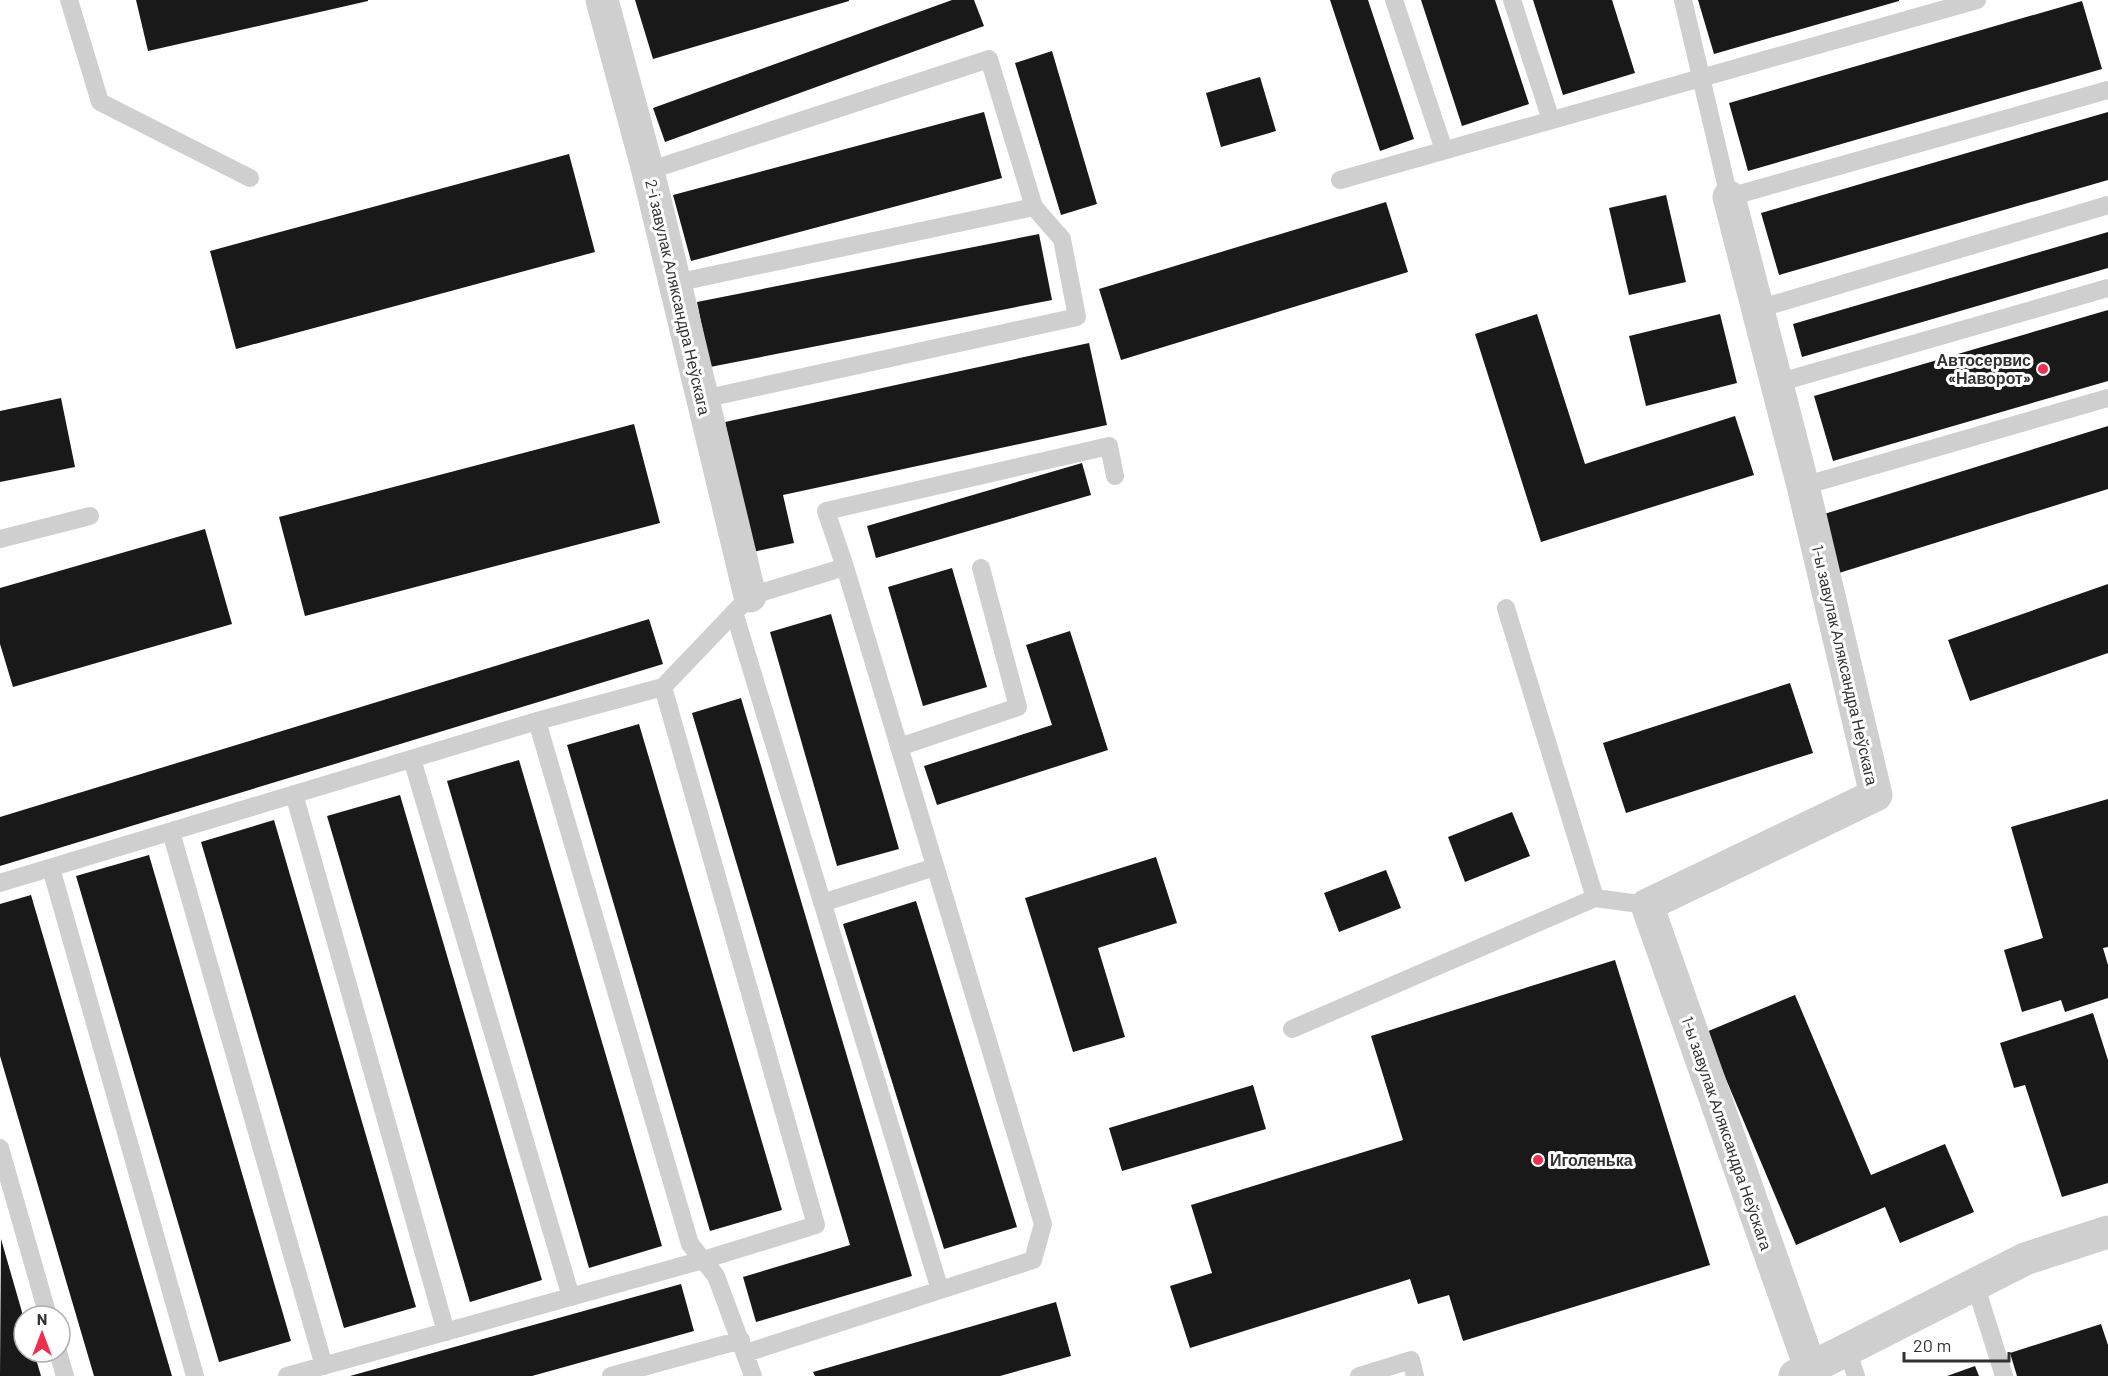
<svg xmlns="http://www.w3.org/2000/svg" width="2108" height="1376" font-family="Barlow,sans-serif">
	<rect width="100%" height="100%" fill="#fff"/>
	<path fill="#191919" d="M136 0H368V1L148 51Z
		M635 0H849V1L653 59Z
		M952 0H974L984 26 665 142 653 108Z
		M1330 0H1368L1414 139 1380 151Z
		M1421 0H1495L1529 104 1462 126Z
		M1533 0H1612L1635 73 1563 95Z
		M1698 0H1899V1L1714 54Z
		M2082 1 2102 69 1748 171 1729 103Z
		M1052 51 1097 204 1061 215 1015 63Z
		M1260 77 1276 131 1221 147 1206 93Z
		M984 112 1002 178 691 261 673 195Z
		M2108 112V180L1779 275 1761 213Z
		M569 154 595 252 236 349 210 251Z
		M1666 195 1686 282 1629 295 1609 208Z
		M1386 202 1408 272 1121 360 1099 289Z
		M2108 232V268L1802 357 1793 324Z
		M1039 234 1052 300 710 367 697 302Z
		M2108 310V381L1833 461 1814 396Z
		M1537 314 1585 464 1735 416 1754 475 1541 542 1475 334Z
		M1720 314 1737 383 1646 406 1629 336Z
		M1089 343 1107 425 783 495 794 543 753 552 725 422Z
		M61 398 75 467 0 482V411Z
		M634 424 660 523 305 616 279 517Z
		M2108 426V489L1839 573 1821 515Z
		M1082 463 1091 495 876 558 867 526Z
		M205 529 232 624 13 687 0 644V588Z
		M952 568 987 687 923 706 888 587Z
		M2108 584V653L1970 701 1948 640Z
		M831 614 899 849 837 866 770 632Z
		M649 619 663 664 0 866V817Z
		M1070 631 1108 750 937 805 924 766 1052 725 1026 645Z
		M1790 683 1813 753 1626 813 1603 743Z
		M741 698 912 1276 756 1322 743 1277 850 1245 692 713Z
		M639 724 782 1210 710 1231 567 745Z
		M519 760 662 1246 589 1268 447 781Z
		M400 795 542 1280 470 1302 327 816Z
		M2108 799V947L2103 948 2108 965V998L2065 1012 2061 1000 2022 1012 2004 950 2043 938 2011 827Z
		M1512 812 1530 856 1465 882 1448 837Z
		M274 820 416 1307 344 1328 201 842Z
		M149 855 291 1341 219 1362 76 876Z
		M1156 857 1177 923 1098 948 1125 1037 1073 1052 1025 898Z
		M1386 870 1401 908 1339 932 1324 893Z
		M31 895 172 1376H94L0 1056V904Z
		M916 901 1017 1227 944 1249 843 924Z
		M1615 960 1710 1265 1463 1341 1449 1295 1418 1304 1410 1279 1190 1348 1170 1286 1212 1273 1191 1205 1403 1140 1371 1036Z
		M1795 995 1871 1175 1945 1144 1974 1212 1900 1243 1885 1207 1796 1245 1706 1032Z
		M2093 1013 2108 1060V1183L2062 1197 2025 1085 2014 1088 2000 1043Z
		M1253 1085 1266 1129 1122 1171 1109 1128Z
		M1 1239 24 1319V1352H34L41 1376H0Z
		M681 1284 694 1331 532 1376H350Z
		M1056 1302 1071 1356 1000 1376H815L813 1372Z
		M2101 1324 2108 1345V1376H2017L2010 1353Z
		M1975 1366 1979 1376H1947Z"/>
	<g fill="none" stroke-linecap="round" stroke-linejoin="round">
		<path stroke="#cfcfcf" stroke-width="18" d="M69 0 100 102 250 178
			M1394 0 1444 150
			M1512 0 1551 120
			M1683 0 1729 197 2108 90
			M648 171 989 59 1034 207 1062 239 1077 317 703 399
			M1340 180 1977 0
			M675 283 1034 207
			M1758 309 2108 205
			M1777 383 2108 288
			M1803 486 2108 398
			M0 539 90 516
			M1506 608 1595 898
			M734 612 940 1290
			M537 721 690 1244 716 1276 753 1376
			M899 747 1018 707 981 568
			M412 759 571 1297
			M294 794 446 1332
			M171 832 324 1366
			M51 868 195 1376
			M0 883 537 721 663 687 750 596 845 567 826 511 1109 446 1115 476
			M822 903 935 867
			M1292 1029 1595 898 1647 905
			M0 1148 48 1316
			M1975 1284 2004 1376
			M1847 1349 1856 1376
			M58 1352 65 1376
			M746 1353 1033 1260 1043 1224 845 567
			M287 1376 703 1260 816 1225 663 687
			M611 1376 741 1340
			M1359 1376 1411 1360 1415 1376"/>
		<path stroke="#cfcfcf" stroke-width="33" d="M602 0 648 171 750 596
			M1729 197 1803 486 1876 795 1647 905 1810 1367
			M1795 1376 2025 1259 2108 1232"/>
	</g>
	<g fill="#ee304e" stroke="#fff" stroke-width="2">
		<circle cx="2043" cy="369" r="6"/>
		<circle cx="1538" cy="1160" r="6"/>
	</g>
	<g text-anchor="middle" stroke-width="6" stroke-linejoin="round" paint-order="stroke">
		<g font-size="16" fill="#323232" stroke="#fff">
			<text transform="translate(678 297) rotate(77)" y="6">2-і завулак Аляксандра Неўскага</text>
			<text transform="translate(1845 665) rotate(77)" y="6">1-ы завулак Аляксандра Неўскага</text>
			<text transform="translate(1727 1133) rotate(71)" y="6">1-ы завулак Аляксандра Неўскага</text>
		</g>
		<g font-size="16" font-weight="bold" fill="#323232" stroke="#fff" text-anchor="end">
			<text x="2031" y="366">Автосервис<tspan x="2031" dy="18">«Наворот»</tspan></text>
			<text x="1550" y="1166" text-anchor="start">Иголенька</text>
		</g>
	</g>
	<g transform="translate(42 1334)"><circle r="28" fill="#ffffff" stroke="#adadad" stroke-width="1.5"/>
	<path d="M0-4.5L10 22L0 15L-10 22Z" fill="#ee304e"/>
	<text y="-9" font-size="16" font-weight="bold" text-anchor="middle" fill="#323232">N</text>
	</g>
	<path d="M1904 1352v9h105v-9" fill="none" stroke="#323232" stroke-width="3"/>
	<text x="1913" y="1352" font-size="18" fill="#323232" stroke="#ffffff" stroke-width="4.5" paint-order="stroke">20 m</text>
</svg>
